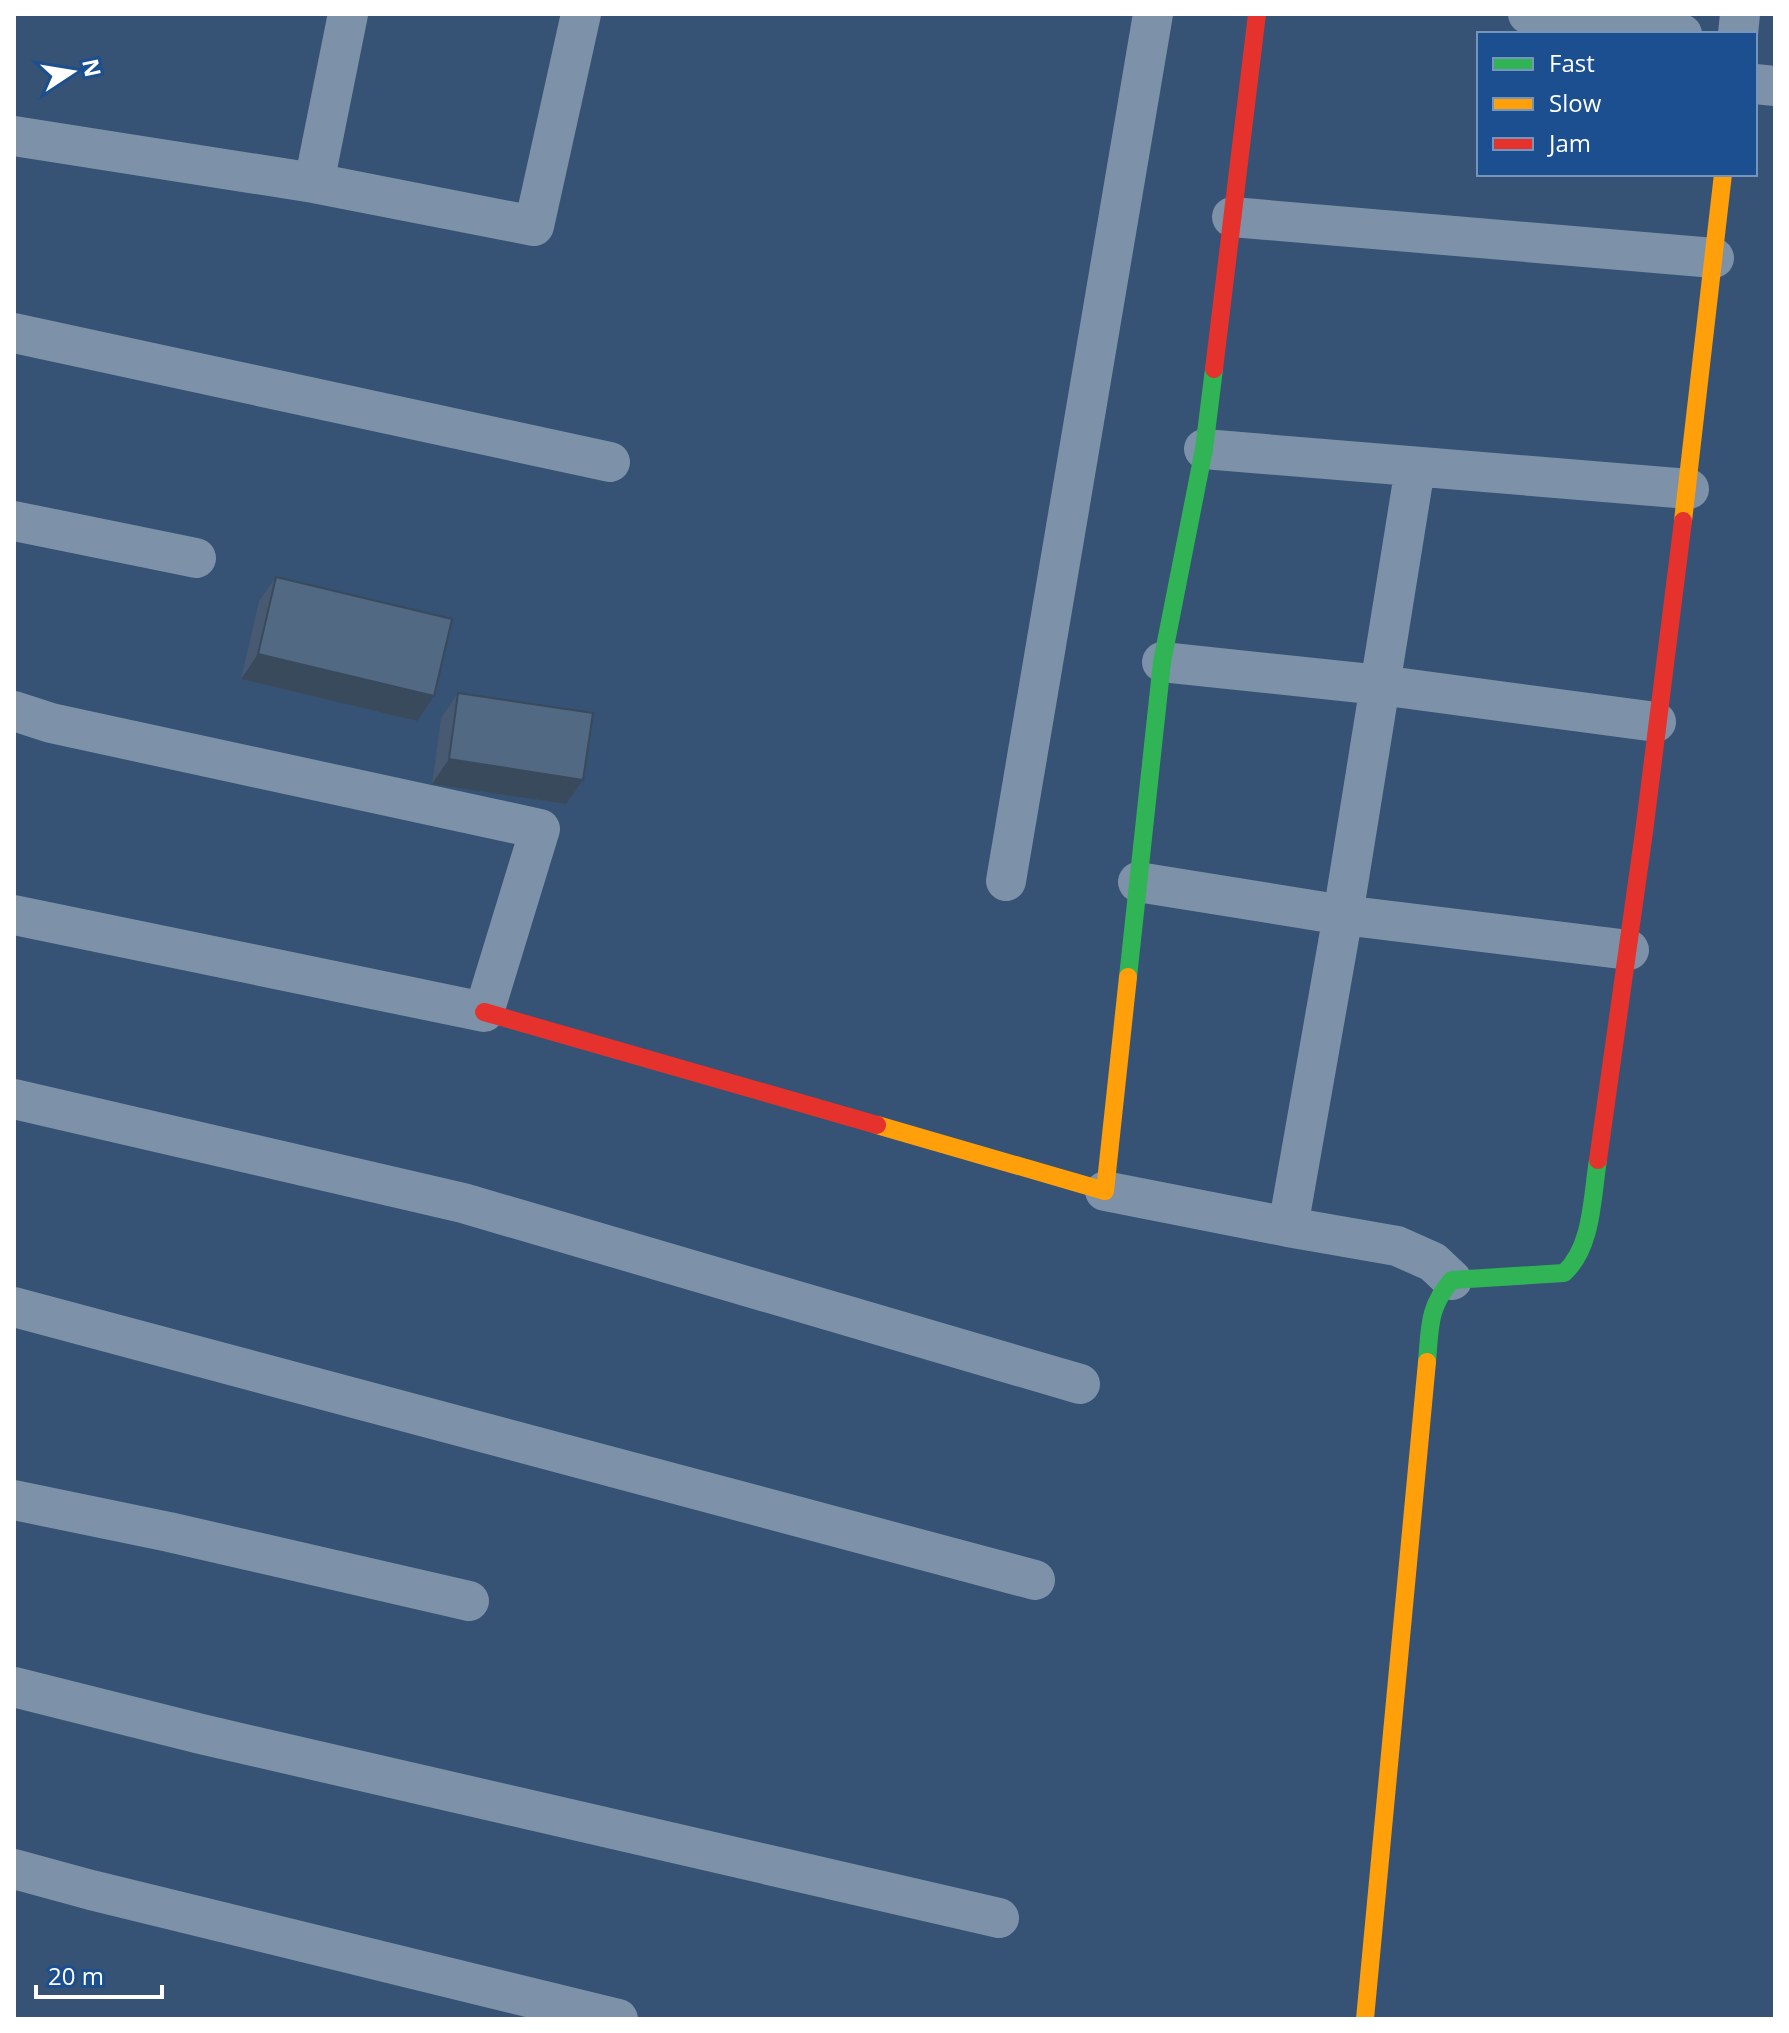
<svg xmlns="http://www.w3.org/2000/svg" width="1789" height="2033" font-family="'Open Sans',sans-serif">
	<rect width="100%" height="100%" fill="#365274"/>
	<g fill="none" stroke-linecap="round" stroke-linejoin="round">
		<path stroke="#7d92a8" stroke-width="40" d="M1528 14 1682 34
			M1738 34 1740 14
			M1755 84 1775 86
			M14 136 314 183 534 226 581 14
			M314 183 348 14
			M1232 217 1714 258
			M14 333 610 462
			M1204 449 1689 489
			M14 521 196 558
			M1162 662 1380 685 1656 722
			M14 711 51 723 540 829 484 1012 14 915
			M1006 881 1153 14
			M1138 882 1343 915 1629 950
			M14 1099 463 1203 1080 1384
			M1105 1191 1288 1227 1343 915 1415 468
			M1288 1227 1397 1246 1433 1262 1452 1280
			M14 1307 1035 1580
			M14 1500 169 1532 469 1601
			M14 1687 201 1734 999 1918
			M14 1869 91 1890 618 2019"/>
		<path stroke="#30b455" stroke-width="18" d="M1128 977 1162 662 1204 449 1214 369
			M1427 1362C1430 1327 1428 1307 1452 1280L1564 1273C1593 1247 1592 1195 1598 1160"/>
		<path stroke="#ff9f0a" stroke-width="18" d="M1683 521 1723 174
			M877 1125 1105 1191 1128 977
			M1365 2019 1427 1362"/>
		<path stroke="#e5322d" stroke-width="18" d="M1214 369 1257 14
			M484 1012 877 1125
			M1598 1160 1644 832 1683 521"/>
	</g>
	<path fill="#475a72" d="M276 577 417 721 241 679 259 601Z
		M458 693 583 780 566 804 432 784 441 718Z"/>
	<path fill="#394a5c" d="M258 654 434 696 417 721 241 679Z
		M449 759 583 780 566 804 432 784Z"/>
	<path fill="#526984" stroke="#394a5c" stroke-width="2" d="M276 577 452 619 434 696 258 654Z
		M458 693 593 713 583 780 449 759Z"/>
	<rect width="1789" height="2033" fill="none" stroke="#ffffff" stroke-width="32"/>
	<rect x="1477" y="32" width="280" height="144" fill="#1b4f8f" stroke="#7695bc" stroke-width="2"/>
	<rect x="1493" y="58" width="40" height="12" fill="#30b455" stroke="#7695bc" stroke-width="2"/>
	<text x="1549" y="72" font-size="24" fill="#ffffff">Fast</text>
	<rect x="1493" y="98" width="40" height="12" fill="#ff9f0a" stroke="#7695bc" stroke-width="2"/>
	<text x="1549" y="112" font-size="24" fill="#ffffff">Slow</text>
	<rect x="1493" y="138" width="40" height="12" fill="#e5322d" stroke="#7695bc" stroke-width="2"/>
	<text x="1549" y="152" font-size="24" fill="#ffffff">Jam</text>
	<g transform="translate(72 72) rotate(78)" stroke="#1b4f8f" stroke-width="6" paint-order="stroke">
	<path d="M0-6L14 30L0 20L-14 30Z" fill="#ffffff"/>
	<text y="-12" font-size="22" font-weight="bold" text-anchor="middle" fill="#ffffff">N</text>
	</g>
	<path d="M36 1985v12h126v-12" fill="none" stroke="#ffffff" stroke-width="4"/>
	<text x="48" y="1985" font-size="24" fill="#ffffff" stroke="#1b4f8f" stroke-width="6" paint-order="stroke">20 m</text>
</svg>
